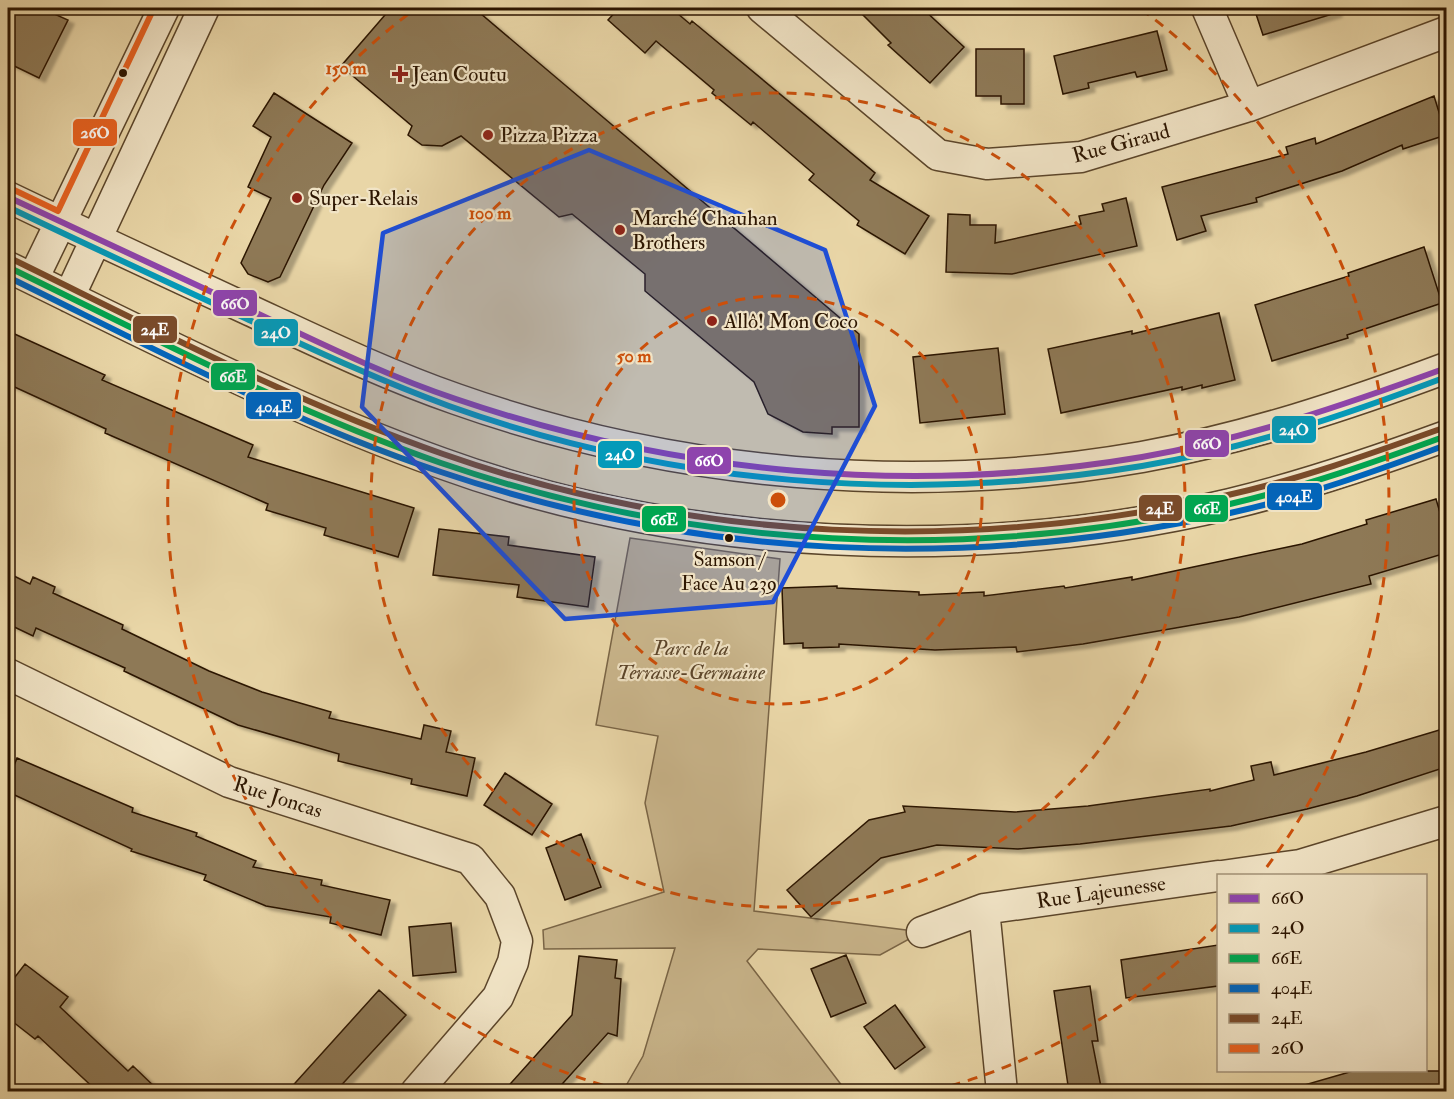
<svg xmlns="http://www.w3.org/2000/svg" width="1454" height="1099" font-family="'IM FELL Double Pica',serif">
	<defs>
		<filter id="shadow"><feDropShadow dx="6" dy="4" stdDeviation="1.5" flood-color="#0004"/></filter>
	</defs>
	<rect width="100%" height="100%" fill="#e9d6a7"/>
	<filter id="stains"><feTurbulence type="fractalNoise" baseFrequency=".00333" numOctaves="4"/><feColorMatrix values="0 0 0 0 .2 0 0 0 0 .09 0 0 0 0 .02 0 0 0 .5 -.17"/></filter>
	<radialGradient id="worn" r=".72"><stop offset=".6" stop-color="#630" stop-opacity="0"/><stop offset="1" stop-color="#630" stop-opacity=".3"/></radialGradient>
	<path fill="#c9b58b" stroke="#7a6546" stroke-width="1.5" d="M630 538 780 559 754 911 922 932 880 955 758 949 747 961 846 1091H623L643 1056 675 948 544 949 543 930 664 892 645 803 658 736 596 725Z"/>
	<path fill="#8e7957" stroke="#2c1500" stroke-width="1.5" filter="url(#shadow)" d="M8 8H41L68 20 39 78 8 63Z
		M391 8H474L859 334V427H832V434L803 432 768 414 754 382 645 291V274L572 214 559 217 461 136 442 146 422 145 408 135 412 126 341 66Z
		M619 8H671L690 24 692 21 875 173 870 180 929 216 905 254 857 225 859 221 809 180 814 174 753 122 751 125 712 93 714 90 656 41 645 53 608 20Z
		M856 8H922L964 47 930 83 888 45 891 43Z
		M1254 8H1336V13L1263 35Z
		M1157 31 1167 70 1137 77 1135 72 1088 83 1089 88 1063 94 1054 56Z
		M976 49H1024V104H1001V96H976Z
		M274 93 352 143 324 185 280 277 268 282 248 274 241 263 271 198 248 187 271 137 253 126Z
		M1434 96 1446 135 1403 149 1402 145 1342 171 1256 198 1257 202 1201 216 1206 231 1177 240 1162 187 1288 154 1286 147 1315 138 1316 144Z
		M1126 198 1137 246 1012 274 946 272 948 214 970 215V225H996L995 243 1081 224 1079 216 1104 211 1102 204Z
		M1424 247 1442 303 1347 335 1348 338 1272 361 1255 305 1349 276 1348 273Z
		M1219 313 1235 380 1202 388V385L1182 390V387L1061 413 1048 349 1132 331V334Z
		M8 331 105 375 102 380 253 445 248 457 414 508 398 557 324 535 326 528 266 510 268 504 105 433 106 429 8 384Z
		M998 348 1005 414 920 423 913 357Z
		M1436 499 1446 533V553L1369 576 1371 584 1239 617 1083 644 1017 652 1016 647 935 650 839 644V647L803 648V643L784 644 782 588 837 586V588L919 592V595L984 592V596L1064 586 1065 588 1132 577V580L1302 544 1367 524 1366 520Z
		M439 529 509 537 508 545 595 557 588 607 517 597 519 585 433 575Z
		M8 573 30 584 33 577 55 587 53 593 123 625 122 629 209 671 262 692 331 712 329 718 421 739 424 725 451 731 446 752 475 758 467 796 411 784 412 779 338 761 339 754 238 725 124 671 125 668 36 628 33 636 8 624Z
		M1446 728V767L1357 796 1307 809 1231 826 1080 844 1018 849 937 845 881 858 811 917 787 890 869 820 905 812 903 806 1015 812 1088 806 1210 789V791L1254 780 1251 766 1271 762 1274 775 1366 752Z
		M17 758 133 808 132 812 197 833 196 836 256 861 253 867 322 880 321 885 390 900 381 935 330 923 331 917 266 906 204 880 206 875 131 851 132 849 8 792V781Z
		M505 773 552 804 532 835 484 805Z
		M581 834 601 887 565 900 546 848Z
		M451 923 456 972 413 976 409 927Z
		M1218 945V986L1126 998 1121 960Z
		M846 955 866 1003 831 1017 811 969Z
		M579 956 617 960 615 978 621 979 617 1036 608 1033 555 1092H503L572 1015Z
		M25 964 68 997 60 1007 128 1071 133 1066 160 1092H98L38 1036 35 1039 8 1018V986Z
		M1090 986 1098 1041H1092L1102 1092H1069L1054 991Z
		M379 990 406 1015 335 1092H287Z
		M895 1005 925 1047 895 1069 864 1027Z
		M1353 1071H1441L1439 1092H1302L1301 1086Z"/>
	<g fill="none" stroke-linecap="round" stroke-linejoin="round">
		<defs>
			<path id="minor" d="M762 8 938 155 987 164 1081 157 1249 106 1446 32
				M1207 8 1249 106
				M8 197C87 235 167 272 247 309 316 341 384 374 456 399 674 476 913 497 1142 457 1246 438 1347 405 1446 368
				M8 267C150 336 292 410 441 463 686 552 977 564 1230 504 1304 486 1375 462 1446 436
				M33 279 164 8
				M69 297 204 8
				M8 674 229 782 470 859 500 896 517 941 513 962 498 997 416 1092
				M1222 876 1300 865 1446 821
				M922 932 984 909
				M1002 1092 984 909 1218 876"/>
		</defs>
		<use href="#minor" stroke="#5b452a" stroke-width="33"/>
		<use href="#minor" stroke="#f1e4c6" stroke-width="30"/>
		<defs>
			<path id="bus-1" d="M8 197C88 235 168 272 248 309 316 341 384 375 456 399 676 474 911 496 1142 457 1246 439 1347 404 1446 368"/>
			<path id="bus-2" d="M8 207C87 245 167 282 247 319 314 350 380 381 449 406 670 485 910 504 1142 466 1246 449 1348 414 1446 377"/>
			<path id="bus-3" d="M8 267C150 336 291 411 441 463 694 550 969 563 1230 504 1304 487 1375 462 1446 436"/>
			<path id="bus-4" d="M8 277C149 346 291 422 441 472 699 559 965 571 1230 513 1304 497 1376 471 1446 445"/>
			<path id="bus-5" d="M12 259C153 328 294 402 443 454 694 542 969 554 1228 495 1301 479 1373 453 1443 428"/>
			<path id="bus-6" d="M12 189 58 211 154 8"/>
		</defs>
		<use href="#bus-1" stroke="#f1e4c6" stroke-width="10"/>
		<use href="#bus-2" stroke="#f1e4c6" stroke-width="10"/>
		<use href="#bus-3" stroke="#f1e4c6" stroke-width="10"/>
		<use href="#bus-4" stroke="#f1e4c6" stroke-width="10"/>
		<use href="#bus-5" stroke="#f1e4c6" stroke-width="10"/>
		<use href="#bus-6" stroke="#f1e4c6" stroke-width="10"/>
		<use href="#bus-1" stroke="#8e44ad" stroke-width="6"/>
		<use href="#bus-2" stroke="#049ab9" stroke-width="6"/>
		<use href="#bus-3" stroke="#00a651" stroke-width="6"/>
		<use href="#bus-4" stroke="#0065bd" stroke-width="6"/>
		<use href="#bus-5" stroke="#7a4b2a" stroke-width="6"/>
		<use href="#bus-6" stroke="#e86120" stroke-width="6"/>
	</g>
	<path fill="#1d4ed8" fill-opacity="0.2" stroke="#1d4ed8" stroke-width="4.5" stroke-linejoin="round" d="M589 150 825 250 875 406 773 602 565 619 362 407 383 233Z"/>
	<g fill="none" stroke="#cc4f0a" stroke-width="3" stroke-dasharray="10 8">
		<circle cx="778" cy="500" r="204"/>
		<circle cx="778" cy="500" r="407"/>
		<path d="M1218 924A611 611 0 0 1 936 1090M620 1090A611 611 0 0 1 415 9M1141 9A611 611 0 0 1 1263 872"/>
	</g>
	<g fill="#2c1500" stroke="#f1e4c6" stroke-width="2">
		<circle cx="123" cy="73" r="5"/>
		<circle cx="729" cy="538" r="5"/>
	</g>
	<g fill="#8f2418" stroke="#f1e4c6" stroke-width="2">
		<path d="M397 65h6v6h6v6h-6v6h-6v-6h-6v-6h6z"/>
		<circle cx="488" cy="135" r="6"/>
		<circle cx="297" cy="198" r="6"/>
		<circle cx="620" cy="230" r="6"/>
		<circle cx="712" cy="321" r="6"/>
	</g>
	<g text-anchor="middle" stroke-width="4.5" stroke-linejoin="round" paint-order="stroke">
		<g font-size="20" fill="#2c1500" stroke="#f1e4c6">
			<text x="729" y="566">Samson /<tspan x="729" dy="24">Face Au 239</tspan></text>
		</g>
		<g font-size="21" fill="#2c1500" stroke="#f1e4c6" text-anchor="start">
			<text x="412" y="81">Jean Coutu</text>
			<text x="500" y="142">Pizza Pizza</text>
			<text x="309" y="205">Super-Relais</text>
			<text x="632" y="225">Marché Chauhan<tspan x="632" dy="24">Brothers</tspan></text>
			<text x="724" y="328">Allô! Mon Coco</text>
		</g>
		<g font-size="21" fill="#2c1500" stroke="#f1e4c6">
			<text transform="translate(1121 143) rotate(-15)" y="7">Rue Giraud</text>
			<text transform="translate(278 797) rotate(18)" y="7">Rue Joncas</text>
			<text transform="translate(1101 892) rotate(-8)" y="7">Rue Lajeunesse</text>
		</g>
		<g font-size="21" font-style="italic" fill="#5b452a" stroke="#f1e4c6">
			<text x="691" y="655">Parc de la<tspan x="691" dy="24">Terrasse-Germaine</tspan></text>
		</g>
	</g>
	<circle cx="778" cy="500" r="9" fill="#cc4f0a" stroke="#f1e4c6" stroke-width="3"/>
	<g font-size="18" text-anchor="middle" font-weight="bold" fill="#cc4f0a" stroke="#f1e4c6" stroke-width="4.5" stroke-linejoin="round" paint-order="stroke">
		<text x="346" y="74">150 m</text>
		<text x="490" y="219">100 m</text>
		<text x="634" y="362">50 m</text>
	</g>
	<g stroke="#f1e4c6" stroke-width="2">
		<rect x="72" y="118" width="46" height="29" rx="6" fill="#e86120"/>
		<rect x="212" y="289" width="46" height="28" rx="6" fill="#8e44ad"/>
		<rect x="132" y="315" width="46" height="29" rx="6" fill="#7a4b2a"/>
		<rect x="253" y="318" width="46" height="29" rx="6" fill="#049ab9"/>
		<rect x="210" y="362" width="46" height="29" rx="6" fill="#00a651"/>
		<rect x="245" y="391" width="57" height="29" rx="6" fill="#0065bd"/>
		<rect x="1271" y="415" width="46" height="29" rx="6" fill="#049ab9"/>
		<rect x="1184" y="429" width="46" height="29" rx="6" fill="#8e44ad"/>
		<rect x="597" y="440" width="46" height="29" rx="6" fill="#049ab9"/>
		<rect x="686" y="446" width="46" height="29" rx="6" fill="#8e44ad"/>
		<rect x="1266" y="482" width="57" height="29" rx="6" fill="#0065bd"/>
		<rect x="1138" y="494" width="45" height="28" rx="6" fill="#7a4b2a"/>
		<rect x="1184" y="494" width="45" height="29" rx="6" fill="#00a651"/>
		<rect x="641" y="505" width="46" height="28" rx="6" fill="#00a651"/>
	</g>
	<g font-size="16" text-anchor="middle" font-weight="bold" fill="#fff">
		<text x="95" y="138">26O</text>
		<text x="235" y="309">66O</text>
		<text x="155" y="335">24E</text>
		<text x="276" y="338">24O</text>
		<text x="233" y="382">66E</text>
		<text x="274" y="412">404E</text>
		<text x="1294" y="435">24O</text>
		<text x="1207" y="449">66O</text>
		<text x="620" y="460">24O</text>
		<text x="709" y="466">66O</text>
		<text x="1294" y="502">404E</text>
		<text x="1160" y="514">24E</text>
		<text x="1207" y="514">66E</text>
		<text x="664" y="525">66E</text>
	</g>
	<rect width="1454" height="1099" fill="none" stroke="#e9d6a7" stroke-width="30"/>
	<rect x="9" y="9" width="1436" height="1081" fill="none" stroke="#2c1500" stroke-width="3"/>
	<rect x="15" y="15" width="1424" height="1069" fill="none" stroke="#2c1500" stroke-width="1.5"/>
	<rect x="1217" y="874" width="210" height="198" fill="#f1e4c6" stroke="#a29177" stroke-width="1.5"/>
	<rect x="1229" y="894" width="30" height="9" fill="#8e44ad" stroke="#a29177" stroke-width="1.5"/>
	<text x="1271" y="904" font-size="18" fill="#2c1500">66O</text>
	<rect x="1229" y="924" width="30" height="9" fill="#049ab9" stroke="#a29177" stroke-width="1.5"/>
	<text x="1271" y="934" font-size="18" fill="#2c1500">24O</text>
	<rect x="1229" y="954" width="30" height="9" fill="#00a651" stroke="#a29177" stroke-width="1.5"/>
	<text x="1271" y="964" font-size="18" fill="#2c1500">66E</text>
	<rect x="1229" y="984" width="30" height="9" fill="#0065bd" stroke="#a29177" stroke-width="1.5"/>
	<text x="1271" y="994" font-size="18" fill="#2c1500">404E</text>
	<rect x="1229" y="1014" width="30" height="9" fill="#7a4b2a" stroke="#a29177" stroke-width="1.5"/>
	<text x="1271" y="1024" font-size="18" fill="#2c1500">24E</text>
	<rect x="1229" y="1044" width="30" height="9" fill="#e86120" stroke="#a29177" stroke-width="1.5"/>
	<text x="1271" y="1054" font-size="18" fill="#2c1500">26O</text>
	<rect width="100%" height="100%" filter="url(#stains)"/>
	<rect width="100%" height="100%" fill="url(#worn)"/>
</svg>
